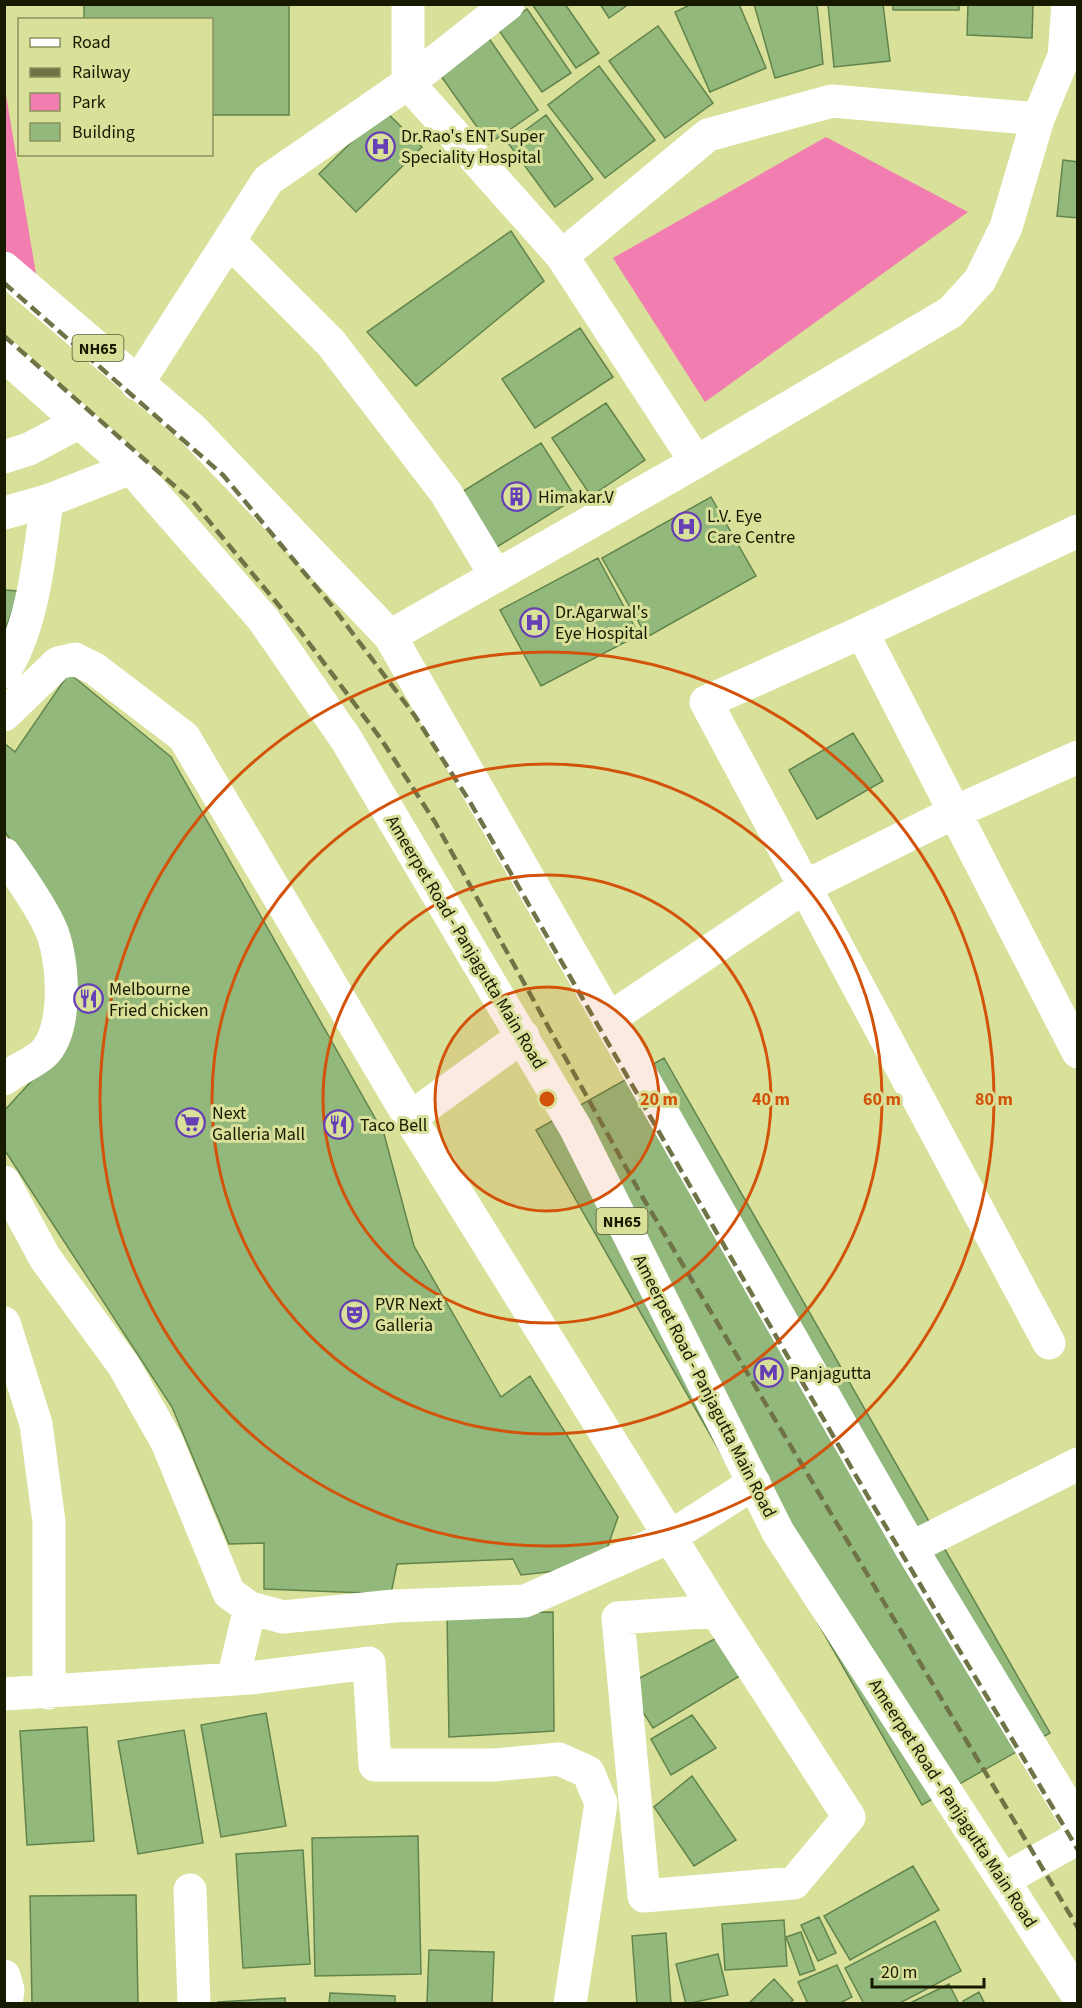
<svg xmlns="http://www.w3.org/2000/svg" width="1082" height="2008" font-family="'Source Sans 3',sans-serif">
	<rect width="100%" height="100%" fill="#d8e099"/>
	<path fill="#f27db1" d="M5 89 37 280 5 253Z
		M826 137 968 212 705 402 613 258Z"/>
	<path fill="#93b87c" stroke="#62844b" stroke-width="1.5" d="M84 4H289V115H212V20H84Z
		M532 4H565L599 53 576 68Z
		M600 4H629L609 18Z
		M692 4H739L766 68 710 92 675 12Z
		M754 4H817L823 64 775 78Z
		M828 4H883L890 61 834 67Z
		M893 4H959V10H893Z
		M968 4H1033L1032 38 967 35Z
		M527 9 571 73 542 92 498 29Z
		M658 26 713 103 665 138 609 61Z
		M486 34 538 110 489 144 436 69Z
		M599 66 655 140 605 178 548 105Z
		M384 110 422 147 356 212 319 174Z
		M546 115 593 179 555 207 508 143Z
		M1063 160 1078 162V218L1057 216Z
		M511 231 544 281 416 386 367 332Z
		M580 328 613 377 535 428 502 379Z
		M606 403 645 460 591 496 552 438Z
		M541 443 576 498 492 550 457 495Z
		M711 497 756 576 647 637 602 558Z
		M598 558 639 635 541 686 500 610Z
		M4 590 19 591 4 634Z
		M69 673 171 757 384 1134 414 1246 501 1397 530 1376 618 1517 601 1566 521 1575 513 1559 397 1564 391 1594 264 1589V1543L229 1544 172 1407 4 1149V1111L69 1040 55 912 4 830V743L15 752Z
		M853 733 883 781 817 819 789 770Z
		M664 1058 1050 1733 922 1805 536 1130Z
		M553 1612 554 1731 449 1737 447 1613Z
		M728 1632 748 1671 653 1728 626 1685Z
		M266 1713 286 1826 221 1837 201 1725Z
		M692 1715 716 1748 671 1775 651 1739Z
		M87 1727 94 1841 27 1845 20 1731Z
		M184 1730 203 1843 138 1854 118 1741Z
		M692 1776 736 1840 694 1866 654 1807Z
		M418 1836 421 1974 315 1976 312 1838Z
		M303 1850 310 1964 243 1968 236 1854Z
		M913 1866 939 1910 850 1960 824 1916Z
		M136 1895 138 2004H32L30 1896Z
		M819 1917 836 1953 818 1961 801 1925Z
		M784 1920 787 1966 725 1970 722 1924Z
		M935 1921 961 1971 898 2004H864L845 1968Z
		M801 1932 815 1970 800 1975 786 1937Z
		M666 1933 671 2004H637L632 1936Z
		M429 1950 494 1952 492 2004H427Z
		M718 1954 728 1995 686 2004 676 1964Z
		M837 1965 852 1997 838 2004H808L798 1982Z
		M774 1979 793 2000 789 2004H748Z
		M949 1984 959 2004H908Z
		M979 1992 985 2004H964L963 2001Z
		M330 1993 395 1996V2004H329Z
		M285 1998V2004H218V2002Z"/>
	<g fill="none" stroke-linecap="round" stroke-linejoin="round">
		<path stroke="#fff" stroke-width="33" d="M408 4V83L562 256 696 462
			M229 241 331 343 446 493 496 576
			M562 256 708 135 832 101 1038 119
			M137 384 268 180 408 83 508 4
			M862 632 1078 531
			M390 636 696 462 951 312 980 280 1006 227 1038 119 1064 56 1068 4
			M4 672C34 624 39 557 47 501
			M4 715 58 663 75 659 95 669 184 737 410 1118 716 1611 849 1817 794 1883 644 1896 618 1618 716 1611
			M4 854C20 877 37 900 49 925 64 954 69 1030 43 1054 32 1064 16 1069 4 1079
			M609 1019 804 887 955 812 1078 757
			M410 1118 523 1036
			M4 1182 45 1258 124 1366 167 1442 229 1593 250 1608 283 1617 394 1606 525 1601 670 1537 754 1483
			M4 1323 36 1424 49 1522V1693
			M1049 1343 706 702 862 632 1078 1052
			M911 1548 1078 1464
			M233 1679 250 1608
			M4 1694 250 1678 369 1663 375 1765H494L559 1759 588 1772 601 1803 570 2004
			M190 1890 194 2004
			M4 1976 8 1990 6 2004"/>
		<path stroke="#fff" stroke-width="33" d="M4 457 29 449 80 422
			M4 513 47 501 131 468"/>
		<path stroke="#fff" stroke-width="33" d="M4 268 191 428 390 636 911 1548 1078 1824
			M4 355 131 468 263 619 346 739 575 1127 778 1532 1078 1996
			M1003 1880 1078 1838"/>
		<path stroke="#6f7345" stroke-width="4.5" stroke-dasharray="12 6" stroke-linecap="butt" d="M4 283 223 475 332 606 415 716 470 802 867 1495 1078 1850
			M4 336 194 503 300 631 381 739 435 822 643 1198 1078 1928"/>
	</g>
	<circle cx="547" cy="1099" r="112" fill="#d3530b" fill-opacity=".12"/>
	<g fill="none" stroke="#d3530b" stroke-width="3">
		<circle cx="547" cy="1099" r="112"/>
		<circle cx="547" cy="1099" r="224"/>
		<circle cx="547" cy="1099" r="335"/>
		<circle cx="547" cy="1099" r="447"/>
	</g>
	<defs>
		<symbol id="hospital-ring" viewBox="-11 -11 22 22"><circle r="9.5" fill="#d8e099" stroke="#663eb6" stroke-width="1.5"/><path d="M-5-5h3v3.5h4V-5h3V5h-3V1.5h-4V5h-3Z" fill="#663eb6"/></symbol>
		<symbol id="building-ring" viewBox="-11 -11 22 22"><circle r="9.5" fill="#d8e099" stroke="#663eb6" stroke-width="1.5"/><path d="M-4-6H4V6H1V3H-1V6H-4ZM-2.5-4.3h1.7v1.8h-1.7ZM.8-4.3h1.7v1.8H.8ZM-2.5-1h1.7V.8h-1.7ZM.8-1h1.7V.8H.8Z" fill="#663eb6"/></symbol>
		<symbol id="restaurant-ring" viewBox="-11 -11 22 22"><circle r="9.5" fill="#d8e099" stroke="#663eb6" stroke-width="1.5"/><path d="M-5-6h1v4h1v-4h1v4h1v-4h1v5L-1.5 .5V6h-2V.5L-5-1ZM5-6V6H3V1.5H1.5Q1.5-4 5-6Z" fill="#663eb6"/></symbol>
		<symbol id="supermarket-ring" viewBox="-11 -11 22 22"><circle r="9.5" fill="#d8e099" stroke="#663eb6" stroke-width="1.5"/><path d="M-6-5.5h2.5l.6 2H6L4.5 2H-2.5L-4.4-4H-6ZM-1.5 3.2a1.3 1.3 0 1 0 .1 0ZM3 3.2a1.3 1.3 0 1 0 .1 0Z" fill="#663eb6"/></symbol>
		<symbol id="theatre-ring" viewBox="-11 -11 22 22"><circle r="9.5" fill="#d8e099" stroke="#663eb6" stroke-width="1.5"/><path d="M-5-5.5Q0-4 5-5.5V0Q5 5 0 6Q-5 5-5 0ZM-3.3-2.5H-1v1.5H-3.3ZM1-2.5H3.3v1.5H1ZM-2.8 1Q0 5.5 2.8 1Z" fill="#663eb6"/></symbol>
		<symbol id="metro-ring" viewBox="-11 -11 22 22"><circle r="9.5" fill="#d8e099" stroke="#663eb6" stroke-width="1.5"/><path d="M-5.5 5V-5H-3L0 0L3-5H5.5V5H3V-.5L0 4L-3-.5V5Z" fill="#663eb6"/></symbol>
	</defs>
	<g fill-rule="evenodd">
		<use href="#hospital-ring" x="364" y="130" width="33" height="33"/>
		<use href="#building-ring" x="500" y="480" width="33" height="33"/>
		<use href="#hospital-ring" x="670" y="510" width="33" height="33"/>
		<use href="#hospital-ring" x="518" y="606" width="33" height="33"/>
		<use href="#restaurant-ring" x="72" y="982" width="33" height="33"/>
		<use href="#supermarket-ring" x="174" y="1106" width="33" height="33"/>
		<use href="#restaurant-ring" x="322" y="1108" width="33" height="33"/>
		<use href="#theatre-ring" x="338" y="1298" width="33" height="33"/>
		<use href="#metro-ring" x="752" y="1356" width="33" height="33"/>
	</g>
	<g text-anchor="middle" stroke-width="6" stroke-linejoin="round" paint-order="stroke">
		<g fill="#d8e099" stroke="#52552e" stroke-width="1.5">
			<rect x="72.5" y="335" width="51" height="26" rx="4.5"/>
			<rect x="596.5" y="1208" width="51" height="26" rx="4.5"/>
		</g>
		<g font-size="16" font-weight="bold" fill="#181a00">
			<text x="98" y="354">NH65</text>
			<text x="622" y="1227">NH65</text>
		</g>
		<g font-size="18" fill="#181a00" stroke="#d8e099" text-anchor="start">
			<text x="401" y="142">Dr.Rao's ENT Super<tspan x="401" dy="21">Speciality Hospital</tspan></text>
			<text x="538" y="503">Himakar.V</text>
			<text x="707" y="522">L.V. Eye<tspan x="707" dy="21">Care Centre</tspan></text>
			<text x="555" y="618">Dr.Agarwal's<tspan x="555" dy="21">Eye Hospital</tspan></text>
			<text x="109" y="995">Melbourne<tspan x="109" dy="21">Fried chicken</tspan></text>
			<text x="212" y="1119">Next<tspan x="212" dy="21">Galleria Mall</tspan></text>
			<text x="360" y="1131">Taco Bell</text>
			<text x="375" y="1310">PVR Next<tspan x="375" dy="21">Galleria</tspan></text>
			<text x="790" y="1379">Panjagutta</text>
		</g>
		<g font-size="18" fill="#181a00" stroke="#d8e099">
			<text transform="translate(466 942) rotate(59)" y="6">Ameerpet Road - Panjagutta Main Road</text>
			<text transform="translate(705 1386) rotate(63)" y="6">Ameerpet Road - Panjagutta Main Road</text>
			<text transform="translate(953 1803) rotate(57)" y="6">Ameerpet Road - Panjagutta Main Road</text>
		</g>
	</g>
	<circle cx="547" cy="1099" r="9" fill="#d3530b" stroke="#d8e099" stroke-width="3"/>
	<g font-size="18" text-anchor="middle" font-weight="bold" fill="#d3530b" stroke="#d8e099" stroke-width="6" stroke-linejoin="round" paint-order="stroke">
		<text x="659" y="1105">20 m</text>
		<text x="771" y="1105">40 m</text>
		<text x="882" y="1105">60 m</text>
		<text x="994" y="1105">80 m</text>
	</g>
	<rect width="1082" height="2008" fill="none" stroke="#181a00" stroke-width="12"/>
	<rect x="18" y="18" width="195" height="138" fill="#d8e099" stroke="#8b915c" stroke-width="1.5"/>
	<rect x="30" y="38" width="30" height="9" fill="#ffffff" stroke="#8b915c" stroke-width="1.5"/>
	<text x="72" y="48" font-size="18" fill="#181a00">Road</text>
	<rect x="30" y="68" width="30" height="9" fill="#6f7345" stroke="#8b915c" stroke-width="1.5"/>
	<text x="72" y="78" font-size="18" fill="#181a00">Railway</text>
	<rect x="30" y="93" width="30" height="18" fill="#f27db1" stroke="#8b915c" stroke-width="1.5"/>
	<text x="72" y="108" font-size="18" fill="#181a00">Park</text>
	<rect x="30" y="123" width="30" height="18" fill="#93b87c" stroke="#8b915c" stroke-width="1.5"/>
	<text x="72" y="138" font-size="18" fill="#181a00">Building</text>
	<path d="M872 1978v9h112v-9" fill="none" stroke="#181a00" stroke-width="3"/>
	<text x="881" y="1978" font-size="18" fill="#181a00" stroke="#d8e099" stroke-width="4.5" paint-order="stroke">20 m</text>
</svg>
